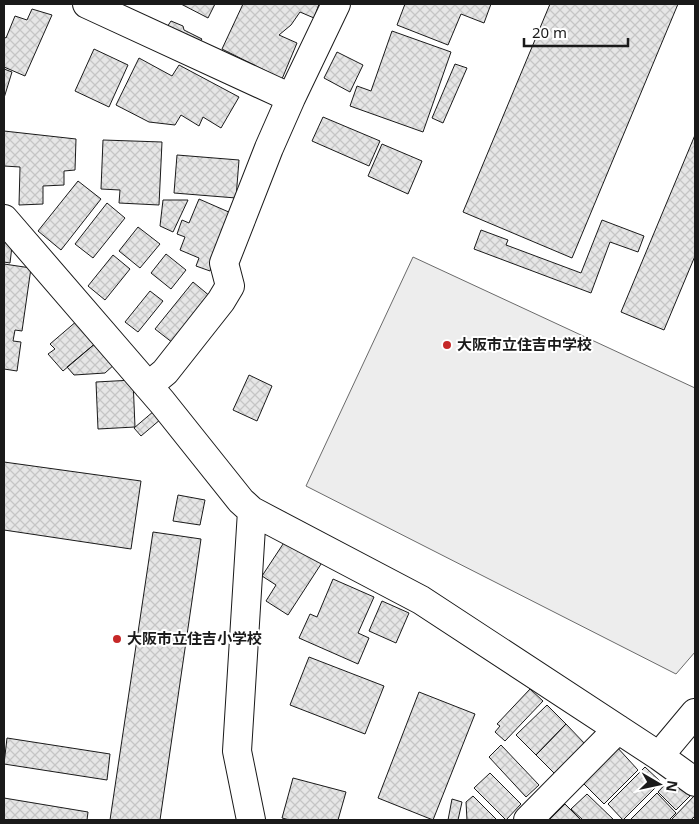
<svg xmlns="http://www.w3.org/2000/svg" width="699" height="824" font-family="'Noto Sans','Noto Sans JP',sans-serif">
	<defs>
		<pattern id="building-cross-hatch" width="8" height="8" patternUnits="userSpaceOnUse" patternTransform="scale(1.25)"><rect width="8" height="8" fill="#e6e6e6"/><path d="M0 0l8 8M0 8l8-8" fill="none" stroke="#c5c5c5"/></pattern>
	</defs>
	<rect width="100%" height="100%" fill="#fff"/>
	<path fill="#ededed" stroke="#6a6a6a" d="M413 257 695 388V652L676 674 306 486Z"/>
	<path fill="url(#building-cross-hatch)" stroke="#1a1a1a" d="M181 4H215L208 18Z
		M243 4H319L314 18 300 12 291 25 279 35 297 43 282 79 222 49Z
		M405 4H491L484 23 461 14 448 45 397 25Z
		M550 4H678L572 258 463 212Z
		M32 9 52 15 25 76 4 67V37L6 38 15 16 27 20Z
		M171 21 183 26 184 30 202 39 199 43 167 27Z
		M392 31 451 52 423 132 350 106 357 86 371 91Z
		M94 49 128 65 109 107 75 91Z
		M337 52 363 65 350 92 324 78Z
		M139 58 172 76 179 65 239 97 221 128 203 117 199 126 181 115 175 125 149 122 116 105Z
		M455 64 467 68 443 123 432 118Z
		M4 69 12 72 4 98Z
		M323 117 380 141 369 166 312 141Z
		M4 131 76 139 75 170 64 171V185L43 186V204L19 205 20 167 4 166Z
		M695 135V256L664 330 621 312Z
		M103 140 162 142 159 205 119 203 120 190 101 189Z
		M382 144 422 161 408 194 368 176Z
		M177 155 239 160 236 198 174 193Z
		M78 181 101 199 61 250 38 231Z
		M199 199 231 213 210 271 196 266 199 258 180 250 185 237 177 234 182 220 189 223Z
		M163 200H188L173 232 160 226Z
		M107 203 125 218 93 258 75 244Z
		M602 220 644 236 638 252 610 242 591 293 474 249 481 230 508 240 506 245 581 273Z
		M138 227 160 244 140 268 119 251Z
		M4 237 12 246 10 263 4 262Z
		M166 254 186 270 171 289 151 273Z
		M113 255 130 269 105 300 88 286Z
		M4 264 31 268 22 331 15 330 13 341 21 342 17 371 4 369Z
		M193 282 211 297 173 343 155 329Z
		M150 291 163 301 138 332 125 322Z
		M78 320 97 342 63 371 48 354 55 349 50 344Z
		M97 342 116 363 105 373 74 375 67 367Z
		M249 375 272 386 257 421 233 410Z
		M133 380 135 427 98 429 96 382Z
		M154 411 161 419 141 436 134 428Z
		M4 462 141 481 131 549 4 530Z
		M178 495 205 500 200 525 173 521Z
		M153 532 201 539 160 820H110Z
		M287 538 323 561 288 615 266 601 276 585 262 576Z
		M333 579 374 597 358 633 369 638 358 664 299 638 310 614 317 617Z
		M382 601 409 613 396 643 369 631Z
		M309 657 384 686 365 734 290 705Z
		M530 689 543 701 505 741 495 732 500 726 497 724Z
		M419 692 475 714 433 820 378 798Z
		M547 705 566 724 536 755 516 735Z
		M566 724 586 745 556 775 536 755Z
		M7 738 110 754 107 780 4 764Z
		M501 745 539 785 526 797 489 757Z
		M616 746 638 770 604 804 581 781Z
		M645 767 661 782 623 820 608 804Z
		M490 773 521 804 506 820 474 788Z
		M293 778 346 792 338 820H290L282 818Z
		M671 778 690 796 676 810 658 792Z
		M657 793 676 813 669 820H630Z
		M587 794 614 820H583L571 809Z
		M695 795V816L691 820H671Z
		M473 796 497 820H467L466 802Z
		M4 798 88 812 87 820H4Z
		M452 799 462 802 458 820H448Z
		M565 804 581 820H549Z"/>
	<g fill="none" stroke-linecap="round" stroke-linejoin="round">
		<defs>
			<path id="street" d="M87 4 291 98
				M4 219 162 402 241 501 252 511 237 751 251 820
				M148 386 165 372 221 301 230 286 224 263 269 148 291 98 336 4
				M252 511 421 600 659 756 695 782
				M659 756 695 713
				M528 820 618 729"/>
		</defs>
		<use href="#street" stroke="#1a1a1a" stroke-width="30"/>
		<use href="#street" stroke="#fff" stroke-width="28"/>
	</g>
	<g fill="#c62828" stroke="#fff" stroke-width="2">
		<circle cx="447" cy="345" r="5"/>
		<circle cx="117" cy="639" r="5"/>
	</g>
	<g text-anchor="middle" stroke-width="4" stroke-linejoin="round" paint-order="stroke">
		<g font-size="15" font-weight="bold" fill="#1a1a1a" stroke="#fff" text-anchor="start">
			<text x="457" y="350">大阪市立住吉中学校</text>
			<text x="127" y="644">大阪市立住吉小学校</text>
		</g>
	</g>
	<rect width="699" height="824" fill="none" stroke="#1a1a1a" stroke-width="10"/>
	<g transform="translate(659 784) rotate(99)" stroke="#ffffff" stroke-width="4" paint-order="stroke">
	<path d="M0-4L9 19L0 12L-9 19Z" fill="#1a1a1a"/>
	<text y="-8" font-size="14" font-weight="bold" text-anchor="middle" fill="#1a1a1a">N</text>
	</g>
	<path d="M524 38v8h104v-8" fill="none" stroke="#1a1a1a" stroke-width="2.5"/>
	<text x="532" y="38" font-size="15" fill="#1a1a1a" stroke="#ffffff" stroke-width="4" paint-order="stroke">20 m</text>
</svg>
